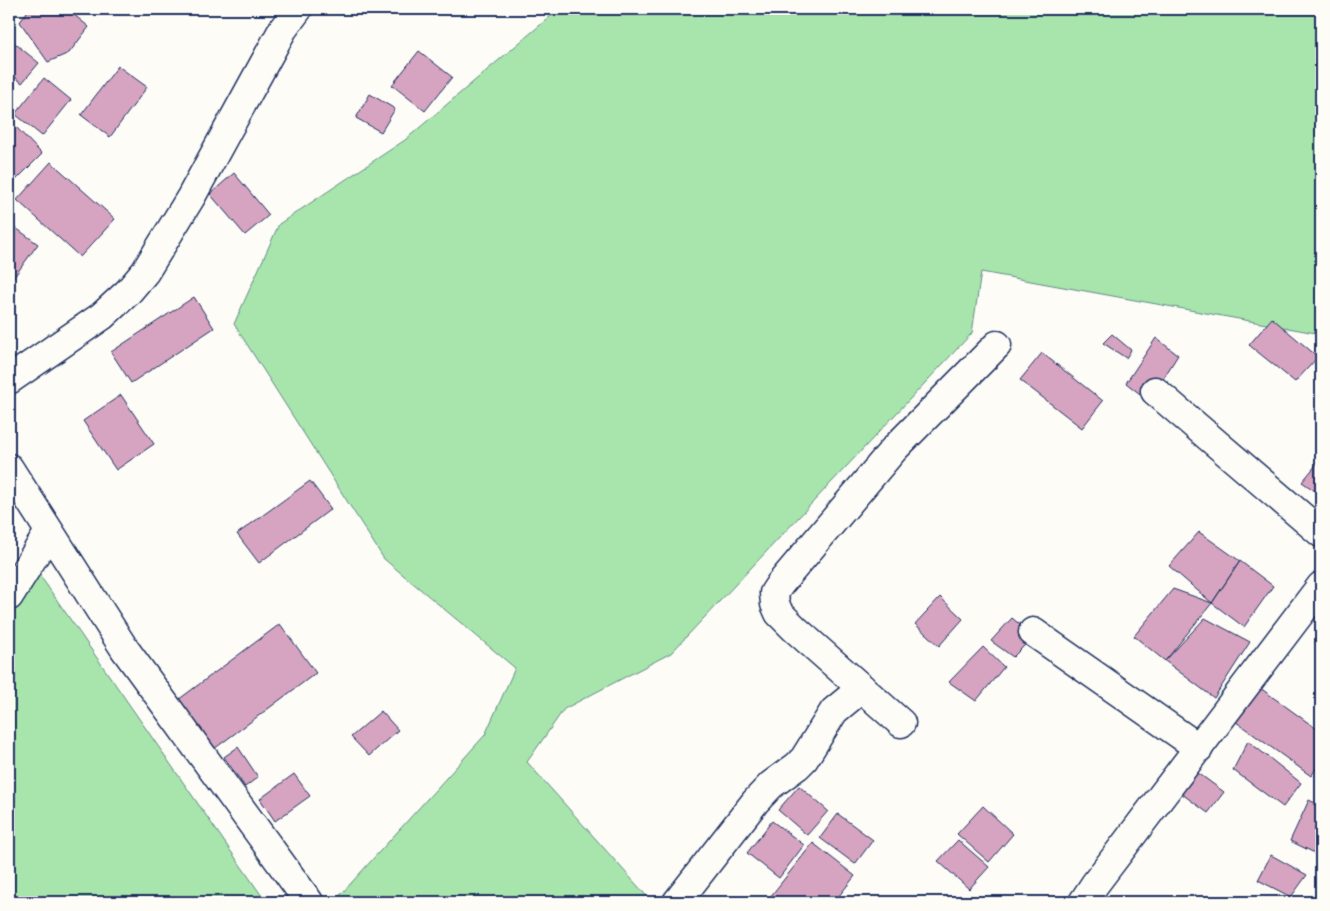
<svg xmlns="http://www.w3.org/2000/svg" width="1330" height="911" font-family="'Comic Neue',sans-serif">
	<rect width="100%" height="100%" fill="#fdfcf7"/>
	<filter id="ink" filterUnits="userSpaceOnUse"><feTurbulence type="fractalNoise" baseFrequency=".02" numOctaves="2"/><feDisplacementMap in="SourceGraphic" scale="10" xChannelSelector="R" yChannelSelector="G"/><feConvolveMatrix kernelMatrix="1 2 1 2 8 2 1 2 1" color-interpolation-filters="sRGB"/></filter>
	<g filter="url(#ink)">
		<path fill="#a8e5ac" stroke="#628a85" d="M559 9H1321V334L981 272 972 333 671 653 564 709 527 762 652 902H334L485 735 515 668 384 559 234 324 279 224 405 140Z
			M25 554 266 902H9V579Z"/>
		<path fill="#d6a4c0" stroke="#1b2f5e" d="M9 9H15L17 11 9 22Z
			M29 9H67L89 27 69 53 48 62 20 22Z
			M12 41 39 63 22 83 9 72V45Z
			M419 51 452 77 425 111 392 85Z
			M118 66 147 87 110 137 81 115Z
			M44 78 71 100 42 136 15 114Z
			M370 94 395 109 381 132 356 118Z
			M15 126 42 154 9 187V132Z
			M51 162 115 219 80 257 17 200Z
			M234 173 269 215 245 235 210 194Z
			M9 223 38 244 14 277 9 273Z
			M194 297 214 328 131 383 111 352Z
			M1272 318 1318 357 1295 382 1249 345Z
			M1112 334 1131 350 1126 358 1103 343Z
			M1156 338 1178 355 1149 401 1126 383Z
			M1042 353 1103 401 1082 428 1020 380Z
			M121 395 154 444 116 470 83 421Z
			M1321 459V495L1302 482Z
			M310 481 331 509 259 563 237 534Z
			M1199 532 1240 561 1212 603 1169 566Z
			M1240 561 1273 586 1244 627 1212 603Z
			M1173 589 1212 603 1165 661 1134 636Z
			M940 597 963 619 939 646 915 624Z
			M1012 618 1034 636 1013 657 991 641Z
			M1205 618 1250 642 1214 698 1165 661Z
			M280 624 316 673 214 749 178 700Z
			M983 647 1004 667 976 701 949 682Z
			M1256 685 1321 732V762L1311 776 1232 719Z
			M381 711 398 730 369 756 351 737Z
			M1248 741 1301 783 1283 807 1233 770Z
			M238 747 258 777 245 787 224 757Z
			M1194 770 1224 792 1208 813 1178 791Z
			M294 774 310 796 275 821 260 799Z
			M799 786 828 811 807 835 778 810Z
			M1309 800 1321 806V856L1290 841Z
			M983 806 1013 834 989 862 957 834Z
			M838 814 873 840 855 864 820 838Z
			M772 821 804 845 779 878 747 853Z
			M958 840 989 867 969 889 938 861Z
			M813 843 855 876 834 902H766Z
			M1271 855 1307 875 1291 897 1258 880Z
			M1247 896 1257 902H1243Z"/>
		<g fill="none" stroke-linecap="round" stroke-linejoin="round">
			<defs>
				<path id="minor" d="M9 380 102 316 128 292 145 272 191 197 283 29 298 9
					M1155 391 1321 533
					M9 468 124 648 309 902
					M9 596 49 532
					M1033 632 1199 748
					M901 723 795 629 779 613 775 604 774 593 780 584 894 449 997 345
					M677 902 755 802 771 785 797 766 804 759 834 711 862 688
					M1083 902 1095 884 1321 586"/>
			</defs>
			<use href="#minor" stroke="#1b2f5e" stroke-width="31"/>
			<use href="#minor" stroke="#fdfcf7" stroke-width="28"/>
		</g>
	</g>
	<rect width="1330" height="911" fill="none" stroke="#fdfcf7" stroke-width="30"/>
	<rect x="15" y="15" width="1300" height="881" fill="none" stroke="#1b2f5e" stroke-width="2" filter="url(#ink)"/>
</svg>
